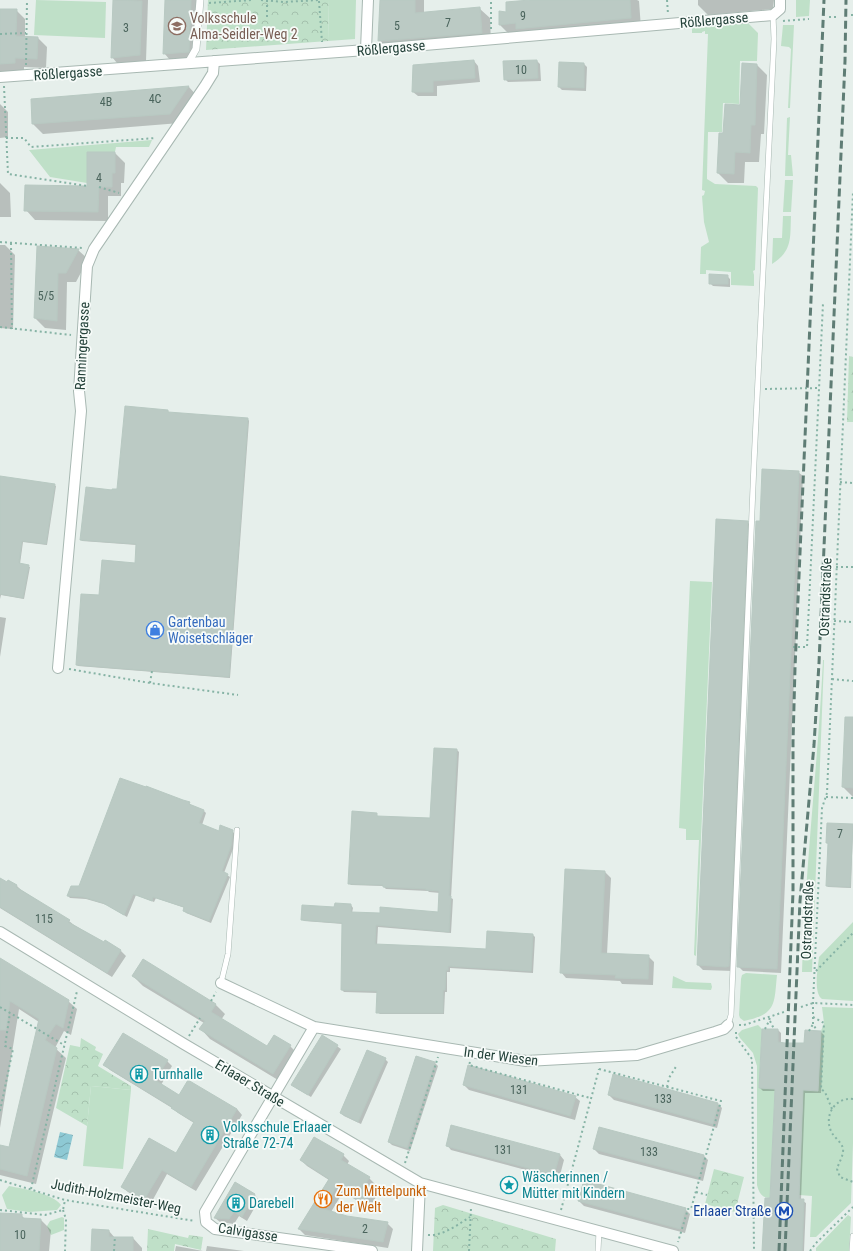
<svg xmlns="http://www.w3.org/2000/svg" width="853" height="1251" font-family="'Roboto Condensed',sans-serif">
	<defs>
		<pattern id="forest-crowns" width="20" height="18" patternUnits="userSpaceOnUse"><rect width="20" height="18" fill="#bfe0c8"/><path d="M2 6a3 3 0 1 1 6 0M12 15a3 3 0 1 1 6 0" fill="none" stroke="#a4c1ad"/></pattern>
		<pattern id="water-waves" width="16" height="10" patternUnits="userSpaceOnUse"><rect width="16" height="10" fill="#8ec9d4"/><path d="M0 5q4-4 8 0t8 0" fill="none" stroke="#74a5ad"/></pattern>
	</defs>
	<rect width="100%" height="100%" fill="#e6efeb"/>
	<path fill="#bfe0c8" d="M36 0 106 2 105 38 34 35Z
		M329 0H356L355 39 328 41Z
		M796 0H810L809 16 796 17Z
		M748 23 758 33 757 61H740L739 104 723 103 722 132H708L707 175V179L715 184 756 186 758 188 755 270 753 271 754 275V286L731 285V272L706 270V274H700L701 247 709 242 704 222 702 196 704 195 705 191 702 190 708 34H705V31L702 32V33H692V28Z
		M783 25H794L790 108H788L791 49 789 47 781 46Z
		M790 117 788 155H791L793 176H785L787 118Z
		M152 140 149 147H116L115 152H87V183L50 177 29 150Z
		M785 180H793L791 212H783Z
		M783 216H791C790 237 793 251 772 264L773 238H782Z
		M690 581 712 582 696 956 694 955V953L699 840H686V829L679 828Z
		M823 660H824L812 972H802C805 868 818 764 823 660Z
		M853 922V1001L822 999C813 993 818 967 819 957Z
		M746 973 777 975C774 1004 777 1014 744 1021L740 1018 739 1015 741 979 742 975Z
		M673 976 686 982 711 983 712 987 711 990 672 988Z
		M822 1007 853 1008V1143L851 1203 816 1237H810L812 1196 799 1195 803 1090H818L821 1031 824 1023Z
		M758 1025 762 1029 759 1088 775 1089 770 1198C762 1198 759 1193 757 1185V1066L753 1053 740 1038 738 1034 742 1030Z
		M91 1086 131 1090 123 1169 83 1166Z
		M9 1186C24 1189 52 1193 61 1205L57 1210 29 1212 7 1209 2 1195Z
		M848 1215 851 1217 849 1251H816V1248Z
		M62 1217 64 1218V1230L51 1235 47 1226 50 1221Z"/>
	<path fill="url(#forest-crowns)" d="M208 0H329L328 41 206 50Z
		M849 356 853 357V422H847Z
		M81 1038 96 1047 95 1050 103 1054 98 1066 131 1086V1090L91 1086 87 1126 56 1108 70 1045 80 1047Z
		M714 1169 744 1177 735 1212 705 1204Z
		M443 1205 556 1239 555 1251H433L435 1208Z
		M148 1229 188 1238 189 1235 203 1237 201 1250 175 1244 174 1251H147Z"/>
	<path fill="url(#water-waves)" d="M60 1132 73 1135 67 1160 54 1157Z"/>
	<path fill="#0003" d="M114 0H148L146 61 117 63 112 57Z
		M166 0H198L195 57 170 60 164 53Z
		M381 0H424V13L480 9 490 18 491 43 389 50 379 41Z
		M541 0H637L639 1 641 28 510 35 500 25V12L507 13Z
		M698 0H774L773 9 708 15 698 5Z
		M0 10H16L25 19V37L38 38 47 47 46 68 24 67V72L0 73Z
		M474 61 478 66 480 82 437 86V96H418L413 92 414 66Z
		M537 61 540 64 541 81 508 82 505 79Z
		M560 63 584 64 587 67 586 91 562 90 559 87Z
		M757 65 767 75 764 134H761L759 162H745L744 183H728L718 173 724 134 741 106Z
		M189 87 198 97 180 123 43 134 33 124 32 100Z
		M0 104 8 112V137L0 138Z
		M115 153 125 163 124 183H121V196H108V221L35 220 26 210 88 187Z
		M0 183 10 193 11 217H0Z
		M0 245H5L15 255 13 329 0 328Z
		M38 247 78 250 88 259 76 282H67L66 330 45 328 35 318Z
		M727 276 730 279V287L713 286 710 283Z
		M168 411 169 413 248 419 249 421 230 678 78 666 77 665 100 596 136 564 137 545 82 541 81 540 113 491 118 490Z
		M798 472 803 476 781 973 743 971 738 966 761 523Z
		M0 477 54 485 56 486 47 545 23 542 20 564 30 567 24 599 1 595 0 599Z
		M747 522 752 527 733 971 703 970 698 965Z
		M0 617 6 618 0 657Z
		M853 735V797L843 787Z
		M457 750 459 752 451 898 453 899 451 933 378 927 377 946 487 951 533 935 535 937 533 973 450 968V972H447V992H445L444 1014H380L377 1012 378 993 344 992 342 990 343 924 304 921 302 919 335 908 351 905 353 908 352 913 381 914 438 913 440 893 429 892 428 891 386 889 383 886 351 885 349 883 376 814 378 817 431 819Z
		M189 803 191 806 204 811 206 813 202 825 219 832 232 831 235 834 233 849 224 873 230 877 211 923 186 913 184 910 185 908 156 898 154 902 136 895 127 917 107 905 86 899 70 898 68 896 72 887H80Z
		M828 824 853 825 851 888 828 887 827 886 829 845 827 843Z
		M605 872 611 878 607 954 648 956 654 962 653 985 622 984 620 981 566 978 561 972Z
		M0 879 7 883 8 881 17 886 21 890 69 921 74 925 104 943 106 941 121 951 126 956 112 977 0 908Z
		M0 960 68 1001 77 1009 71 1035 64 1031 55 1048 66 1058 36 1184 0 1175V1146L10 1149 39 1022 19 1009 0 1128Z
		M133 976 215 1004 225 1014 221 1020 268 1048 290 1046 300 1056 283 1083 210 1039 201 1029 204 1023 143 986Z
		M778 1030 781 1033V1044H805L821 1032 824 1035 821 1093H805L801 1200 806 1203 804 1251H763L771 1199 776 1091H763L760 1088Z
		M322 1036 341 1049 311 1097 296 1088Z
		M385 1059 388 1062 361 1124 344 1116 341 1113Z
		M167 1061 172 1066 161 1085 180 1096 237 1109 242 1115 196 1191 167 1174 150 1205 128 1192 122 1187 176 1154 194 1123 178 1113 172 1108 110 1070 105 1065Z
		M435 1063 438 1066 410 1151 392 1145 389 1142Z
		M464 1085 575 1097 580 1101 575 1120 469 1090Z
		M609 1095 718 1104 722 1108 717 1128 614 1100Z
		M447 1145 560 1155 564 1160 559 1179 451 1150Z
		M594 1149 704 1156 708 1160 703 1181 599 1154Z
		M343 1155 349 1161 347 1165 369 1178 375 1184 372 1188 378 1194 369 1208 343 1192 331 1212 347 1217 387 1223 393 1229 388 1248 305 1235 299 1229 329 1180 307 1166 301 1160Z
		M235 1184 255 1195 259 1200 247 1221 239 1216 234 1224 220 1222 215 1218Z
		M579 1201 685 1209 690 1214 685 1233 584 1206Z
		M0 1214 21 1215 25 1219 41 1220 51 1230 49 1251H0Z
		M109 1231 115 1238H133L142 1248V1251H92Z
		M176 1246 203 1251H175Z
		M207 1246 244 1251H206Z"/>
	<path fill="#bbcac4" stroke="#b8c9c2" d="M113 0 142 1 140 55 111 58Z
		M165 0H191L189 52 163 54Z
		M380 0H415V13L480 7 482 33 378 41Z
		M530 0H630L631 18 516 29V23L499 25V11L506 12V2Z
		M0 9H17L16 36 38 37 37 59 15 58V63L0 64Z
		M474 60 475 78 433 81V92H412L413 65Z
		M537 60 538 78 504 80 503 61Z
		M559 62 584 63V88L558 87Z
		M742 63 757 64 755 125H751L750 153 735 152 734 174 717 173 719 133H723L725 104 740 105Z
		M189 86 170 114 32 124 31 99Z
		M87 152H115V173H112V187H99L98 212 24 211 25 185 87 186Z
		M37 246 79 249 66 273H58L57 321 34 318Z
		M709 274 728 275V284H709Z
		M125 406 168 410V412L248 418 229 677 76 665 81 594 99 595 102 560 135 563 136 544 80 540 86 487 112 490V489H117Z
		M762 469 799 471 777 969 737 967 756 521H760Z
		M0 476 55 484 46 544 22 541 19 563 29 565 23 598 0 594Z
		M716 519 748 521 729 966 726 967 697 965Z
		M845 717H853V788L842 787Z
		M434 748 457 749 449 896H451L449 932 376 925 375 944 449 947 486 949 487 931 533 934 531 971 448 966V970H446L445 990H443V1013H376L377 991 341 990 342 923 301 920 302 905 334 907 335 903 351 904V912L380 913V907L438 912 439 891 426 890V889L383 887V885L348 884 352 811 377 813V816L430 818Z
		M120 778 146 787V786L183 800 190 802 189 804 204 810 199 823 219 831 220 825 233 830 231 846 222 871 228 874 209 921 183 911 184 907 153 897 152 901 133 894 124 915 103 903 83 897 67 896 71 886H79Z
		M827 823 853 824 850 887 826 886 828 843H826Z
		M565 869 605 871 601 953 649 955 648 979 615 978 616 975 560 973Z
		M0 878 7 882 8 880 17 885 16 887 70 920 68 922 104 942 105 940 121 950 107 973 0 907Z
		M0 958 69 1000 63 1028 56 1024 45 1040 57 1048 27 1176 0 1169V1145L9 1147 39 1019 10 1001 6 1030H0Z
		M143 959 216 1004 211 1012 267 1046 274 1035 291 1045 273 1074 199 1029 205 1021 132 976Z
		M762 1029H778V1042L785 1043H804L805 1030 821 1031 818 1091 803 1090 799 1199H804L802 1251H762L765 1198H770L775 1089 759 1088Z
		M123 1033 168 1060 155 1080 179 1095 188 1080 237 1109 191 1187 162 1170 144 1200 121 1187 149 1138 176 1153 194 1122 171 1108 172 1107 103 1065Z
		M322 1035 338 1045 308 1095 291 1085Z
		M367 1050 386 1058 358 1122 340 1113Z
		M416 1056 435 1062 407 1148 388 1142Z
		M468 1065 576 1096 570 1116 463 1085Z
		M613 1074 718 1103 713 1124 608 1095Z
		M451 1125 560 1154 554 1175 446 1146Z
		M599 1127 704 1155 699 1177 593 1149Z
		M314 1137 344 1154 341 1160 370 1177 366 1183 373 1187 363 1203 336 1187 324 1209 347 1216 388 1222 383 1242 298 1229 329 1179 300 1160Z
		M584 1180 686 1208 680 1229 578 1201Z
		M235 1182 255 1194 242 1217 234 1212 229 1219 214 1218Z
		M0 1213 22 1214V1218L41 1219 39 1251H0Z
		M92 1229 109 1230V1237H133V1251H91Z"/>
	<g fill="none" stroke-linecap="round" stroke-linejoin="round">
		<defs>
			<path id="service" d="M221 983 228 954 237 830
				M728 1025 731 1015 754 463 774 39 773 15
				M598 1251 599 1231
				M852 1251 853 1236"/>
			<path id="pedestrian" d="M188 63 196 49 200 0"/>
			<path id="minor" d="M366 50 368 0
				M0 77 366 50 773 15 780 9V0
				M58 668 81 411 79 391 87 266 94 249 205 86 213 73 214 61
				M0 932 184 1044 420 1183 673 1251
				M221 983 314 1027 526 1061 637 1055 715 1032 724 1029 728 1025
				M314 1027 205 1212 206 1222 215 1229 372 1251
				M417 1251 420 1183"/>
		</defs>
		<use href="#service" stroke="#a8b8b2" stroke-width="6"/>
		<use href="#pedestrian" stroke="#a8b8b2" stroke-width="8"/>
		<use href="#minor" stroke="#a8b8b2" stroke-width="12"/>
		<path stroke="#86b3a5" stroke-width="2" stroke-dasharray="2 3" stroke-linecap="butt" d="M261 0 284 2 319 0
			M667 0 668 14
			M319 1 322 42
			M209 3 252 0
			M851 15H853
			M267 17V1
			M829 17H838
			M783 21 809 19
			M491 29V0
			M0 34 26 33
			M26 65 27 0
			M4 86 8 174 87 186
			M6 138H24L31 147 156 138
			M99 187 119 193
			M0 242 83 248
			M11 243 12 329
			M0 327 71 335
			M765 389 819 388
			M840 482 853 483
			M836 567H853
			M834 621 853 622
			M793 647H807L823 303
			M69 669 150 683 238 695
			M832 679 853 681
			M150 683 152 671
			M826 797 853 798
			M816 971 853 933
			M211 1001 216 992
			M0 1007 64 1045
			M801 1007 813 1003 853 1005
			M813 1017V1024L817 1031
			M770 1021 774 1029
			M739 1025H744L784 1012
			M765 1029 769 1021 770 1017
			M809 1031 813 1024
			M736 1032V1037L752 1059 754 1251
			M189 1036 200 1018
			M470 1062 469 1065 590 1098
			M599 1069 721 1101 691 1209H688L678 1242
			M667 1087 669 1078 677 1065
			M853 1099C834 1097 823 1117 832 1133 835 1138 841 1142 843 1148 844 1155 839 1162 837 1169L840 1177 853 1182
			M832 1109 825 1092 821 1089 824 1023 813 1017V1003L822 808 827 793 853 192
			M0 1111 13 1049 5 1046 10 1013
			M405 1163 438 1057
			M0 1180 65 1200 195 1221
			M31 1189 77 991
			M696 1192 707 1195
			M0 1210 45 1215 63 1210 65 1200
			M63 1210 66 1219 65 1251
			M561 1210 599 1069
			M428 1235C443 1236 457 1225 470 1217
			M114 1251 115 1236
			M469 1251 471 1208
			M810 1251 816 1243 853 1207"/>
		<use href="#service" stroke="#fff" stroke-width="5"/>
		<use href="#pedestrian" stroke="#fff" stroke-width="7"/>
		<use href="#minor" stroke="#fff" stroke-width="10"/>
		<path stroke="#5f7d75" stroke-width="3" stroke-dasharray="8 4" stroke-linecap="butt" d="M779 1251 793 892V742L795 668 824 0
			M785 1251 800 901 814 745 819 663 845 61 846 0"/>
	</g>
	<defs>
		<symbol id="school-ring" viewBox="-11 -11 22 22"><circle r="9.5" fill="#f7fbf9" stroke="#8d6e63" stroke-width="1.5"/><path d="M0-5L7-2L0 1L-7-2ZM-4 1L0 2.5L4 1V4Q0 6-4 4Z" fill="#8d6e63"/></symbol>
		<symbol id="shop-ring" viewBox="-11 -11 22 22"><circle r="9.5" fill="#f7fbf9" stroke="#3f7fe0" stroke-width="1.5"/><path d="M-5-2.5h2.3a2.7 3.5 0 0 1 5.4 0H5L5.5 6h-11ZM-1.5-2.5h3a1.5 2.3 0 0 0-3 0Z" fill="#3f7fe0"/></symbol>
		<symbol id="building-ring" viewBox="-11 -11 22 22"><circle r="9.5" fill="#f7fbf9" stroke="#0f9aa8" stroke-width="1.5"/><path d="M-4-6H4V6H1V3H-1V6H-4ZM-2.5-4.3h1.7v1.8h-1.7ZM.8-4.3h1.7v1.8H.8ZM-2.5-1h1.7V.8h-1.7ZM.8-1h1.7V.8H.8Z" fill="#0f9aa8"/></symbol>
		<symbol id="sight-ring" viewBox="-11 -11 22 22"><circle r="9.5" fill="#f7fbf9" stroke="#0f9aa8" stroke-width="1.5"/><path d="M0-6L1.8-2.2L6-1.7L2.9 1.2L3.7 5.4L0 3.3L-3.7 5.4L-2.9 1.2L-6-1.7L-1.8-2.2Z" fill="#0f9aa8"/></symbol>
		<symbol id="restaurant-ring" viewBox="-11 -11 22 22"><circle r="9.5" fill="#f7fbf9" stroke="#e8710a" stroke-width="1.5"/><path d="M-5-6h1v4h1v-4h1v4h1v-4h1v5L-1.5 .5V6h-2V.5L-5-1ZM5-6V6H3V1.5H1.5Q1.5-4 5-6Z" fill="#e8710a"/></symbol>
		<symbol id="metro-ring" viewBox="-11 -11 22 22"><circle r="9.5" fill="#f7fbf9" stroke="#1a4fb4" stroke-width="1.5"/><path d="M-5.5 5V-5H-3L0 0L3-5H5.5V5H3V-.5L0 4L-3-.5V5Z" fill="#1a4fb4"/></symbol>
	</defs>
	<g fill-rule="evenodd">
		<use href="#school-ring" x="167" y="16" width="20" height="20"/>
		<use href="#shop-ring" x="145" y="620" width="20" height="20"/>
		<use href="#building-ring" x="129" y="1064" width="20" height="20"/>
		<use href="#building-ring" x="200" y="1125" width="20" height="20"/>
		<use href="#sight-ring" x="499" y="1175" width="20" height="20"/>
		<use href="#restaurant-ring" x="313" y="1189" width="20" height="20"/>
		<use href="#building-ring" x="226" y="1193" width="20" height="20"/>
		<use href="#metro-ring" x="774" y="1201" width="20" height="20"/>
	</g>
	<g text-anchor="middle" stroke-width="3.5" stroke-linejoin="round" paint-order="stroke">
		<g font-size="12" fill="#4a645c">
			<text x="523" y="20">9</text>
			<text x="448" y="27">7</text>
			<text x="397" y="30">5</text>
			<text x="126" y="32">3</text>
			<text x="521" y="74">10</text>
			<text x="155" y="103">4C</text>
			<text x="106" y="106">4B</text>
			<text x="99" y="182">4</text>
			<text x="46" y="300">5/5</text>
			<text x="840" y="838">7</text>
			<text x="44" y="923">115</text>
			<text x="519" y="1094">131</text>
			<text x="663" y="1103">133</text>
			<text x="503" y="1154">131</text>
			<text x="649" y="1156">133</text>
			<text x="365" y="1233">2</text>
			<text x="20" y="1239">10</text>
		</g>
		<g font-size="14" fill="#785e54" stroke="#f7fbf9" text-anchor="start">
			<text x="190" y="23">Volksschule<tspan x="190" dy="16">Alma-Seidler-Weg 2</tspan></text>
		</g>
		<g font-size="14" fill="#24423a" stroke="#f7fbf9">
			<text transform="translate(714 20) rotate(-5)" y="5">Rößlergasse</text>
			<text transform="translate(391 48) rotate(-5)" y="5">Rößlergasse</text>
			<text transform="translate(68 73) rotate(-4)" y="5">Rößlergasse</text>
			<text transform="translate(82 346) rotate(-87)" y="5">Ranningergasse</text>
			<text transform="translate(825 597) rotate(-88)" y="5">Ostrandstraße</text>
			<text transform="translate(807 920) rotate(-88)" y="5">Ostrandstraße</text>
			<text transform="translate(501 1056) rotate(7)" y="5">In der Wiesen</text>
			<text transform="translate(250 1083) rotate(31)" y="5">Erlaaer Straße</text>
			<text transform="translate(116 1196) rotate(11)" y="5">Judith-Holzmeister-Weg</text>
			<text transform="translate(248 1232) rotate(9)" y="5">Calvigasse</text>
		</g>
		<g font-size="14" fill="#366cbe" stroke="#f7fbf9" text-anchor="start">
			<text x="168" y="627">Gartenbau<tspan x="168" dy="16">Woisetschläger</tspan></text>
		</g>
		<g font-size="14" fill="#0d838f" stroke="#f7fbf9" text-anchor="start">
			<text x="152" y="1079">Turnhalle</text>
			<text x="223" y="1132">Volksschule Erlaaer<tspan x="223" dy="16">Straße 72-74</tspan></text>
			<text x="522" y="1182">Wäscherinnen /<tspan x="522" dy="16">Mütter mit Kindern</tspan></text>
			<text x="249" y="1208">Darebell</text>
		</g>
		<g font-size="14" fill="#c56008" stroke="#f7fbf9" text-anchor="start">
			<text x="336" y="1196">Zum Mittelpunkt<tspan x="336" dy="16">der Welt</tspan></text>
		</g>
		<g font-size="14" fill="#164399" stroke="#f7fbf9" text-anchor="end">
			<text x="771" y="1216">Erlaaer Straße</text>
		</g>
	</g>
</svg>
